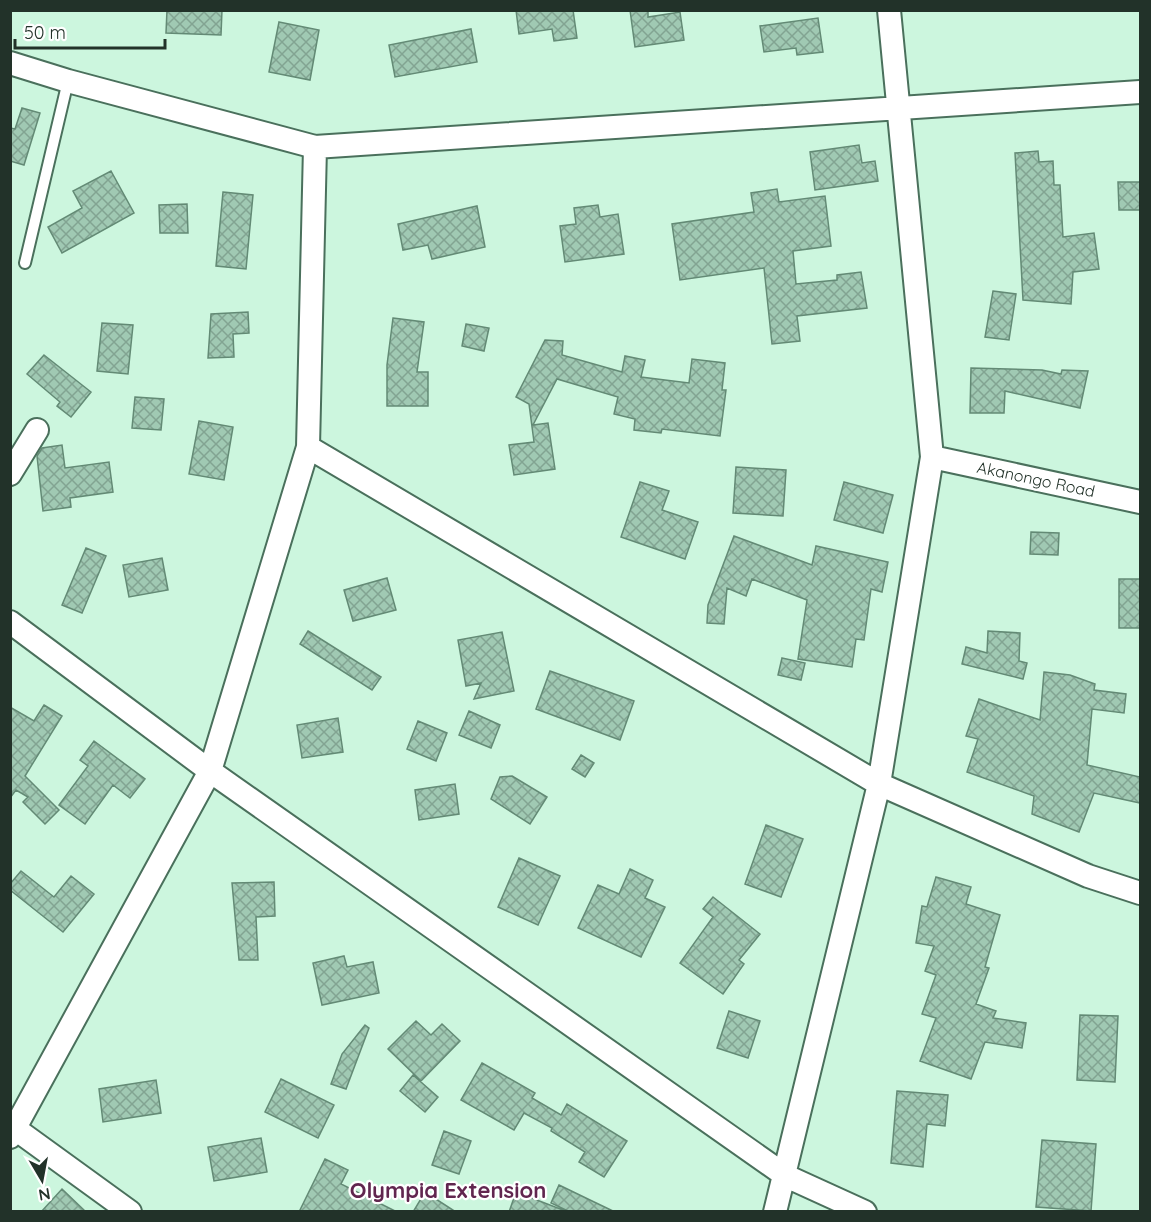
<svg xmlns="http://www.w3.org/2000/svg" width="1151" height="1222" font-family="Quicksand,sans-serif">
	<defs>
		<pattern id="building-cross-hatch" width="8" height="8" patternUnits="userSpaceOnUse" patternTransform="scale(1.5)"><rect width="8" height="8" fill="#a0c9b3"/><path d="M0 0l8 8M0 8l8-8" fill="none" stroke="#82a492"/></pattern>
	</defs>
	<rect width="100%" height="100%" fill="#ccf6de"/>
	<path fill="url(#building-cross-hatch)" stroke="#638a75" stroke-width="1.5" d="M167 10H222L221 35 166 33Z
		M516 10H573L577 38 554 41 552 29 519 34Z
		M630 10H648V17L680 12 684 40 635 47Z
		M818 18 823 52 797 55 796 48 764 52 760 26Z
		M279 22 319 30 310 80 269 72Z
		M471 29 477 62 395 77 389 45Z
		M22 108 40 113 24 165 10 161V128L15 129Z
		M859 145 862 163 875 161 878 181 815 190 810 152Z
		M1038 151 1039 162 1053 161 1054 185H1060L1063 237 1094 233 1099 269 1073 272 1071 304 1023 300 1015 153Z
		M111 171 134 213 62 253 48 227 82 208 73 191Z
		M1118 182H1140V210H1119Z
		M777 189 779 202 825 196 831 246 793 251 796 284 837 280V275L861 272 867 308 797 316 800 341 772 344 764 268 680 280 672 224 754 212 751 193Z
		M223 192 253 195 246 269 216 266Z
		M187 204 188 233H160L159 205Z
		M598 205 600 217 618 214 624 254 565 262 560 226 576 224 574 208Z
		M477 206 485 247 432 259 428 245 403 250 398 224Z
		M993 291 1016 294 1009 340 985 337Z
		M248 312 249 333 233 334 234 357 208 358 211 314Z
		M393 318 424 322 417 372H428V406H387V365Z
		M102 323 133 325 128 374 97 371Z
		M466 324 489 328 484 351 462 346Z
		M545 340 563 341 562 355 622 372 625 356 645 360 641 377 689 383 692 359 725 363 722 390H726L720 436 662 429 661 433 634 430 635 419 614 414 618 397 557 379 533 425 548 423 555 469 514 475 509 445 534 442 529 404 516 397Z
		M44 355 91 392 71 417 57 406 60 402 27 374Z
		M971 368 1042 370 1061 374 1062 370 1088 371 1080 408 1005 391 1004 413H970Z
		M135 397 164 399 161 430 132 428Z
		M199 421 233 427 224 480 189 474Z
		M62 445 65 468 109 462 113 492 70 498 71 507 43 511 37 456 42 448Z
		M736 467 786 470 783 516 733 513Z
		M640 482 669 491 662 510 698 522 685 559 621 537Z
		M844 482 893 495 883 533 834 520Z
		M1031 532 1059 533 1058 555 1030 554Z
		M734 536 812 565 816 546 888 562 882 592 871 589 864 640 856 639 852 667 798 659 807 600 752 579 746 596 727 588 724 624 707 623 708 605Z
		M86 548 106 556 82 613 62 605Z
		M162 558 168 590 129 597 123 565Z
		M387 578 396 610 353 621 344 590Z
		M1119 579H1140V628H1119Z
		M308 631 381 677 372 690 300 644Z
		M988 631 1020 633 1019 661 1027 663 1023 679 962 664 966 647 987 653Z
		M502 632 514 691 474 699 481 683 466 686 458 640Z
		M782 658 805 663 801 680 778 675Z
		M550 671 634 701 620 740 536 709Z
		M1044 672 1070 675 1095 684 1094 690 1126 694 1124 713 1092 709 1087 765 1140 777V803L1094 793 1079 832 1032 814 1034 796 967 772 978 739 966 736 979 699 1040 720Z
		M44 705 62 716 25 776 59 810 45 824 23 802 28 797 16 790 10 798V707L34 721Z
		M469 711 500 725 491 748 459 735Z
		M338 718 343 752 302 758 297 725Z
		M418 721 447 733 436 761 407 749Z
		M94 741 145 779 130 798 113 785 85 824 59 805 88 766 80 760Z
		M581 755 594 763 585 777 572 769Z
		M512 776 547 797 530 824 491 799 500 777Z
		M455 784 459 814 419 820 415 790Z
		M766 825 803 839 781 897 745 884Z
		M519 858 560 876 538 925 498 907Z
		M630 869 653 880 645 898 665 907 641 957 578 928 598 885 619 894Z
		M21 871 54 897 71 876 94 894 63 932 10 890V884Z
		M936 877 971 887 966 904 1000 915 985 967 989 968 976 1004 996 1011 993 1018 1026 1023 1022 1048 985 1042 971 1079 920 1061 936 1018 922 1014 936 975 925 971 934 946 916 943 922 906 927 907Z
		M274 882 275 916 256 917 258 960H239L232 883Z
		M713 897 760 934 739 960 744 964 723 994 680 963 713 917 703 909Z
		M344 956 347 967 373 962 379 993 322 1005 313 963Z
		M729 1011 760 1021 748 1058 717 1048Z
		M1080 1015 1118 1016 1115 1082 1077 1080Z
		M416 1021 431 1035 442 1024 460 1041 421 1081 388 1049Z
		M365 1025 369 1028 346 1089 331 1084 342 1054Z
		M482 1063 535 1093 532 1098 561 1115 567 1104 627 1141 604 1177 579 1162 585 1152 551 1131 552 1128 524 1113 514 1130 461 1100Z
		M413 1075 438 1097 425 1112 400 1091Z
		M281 1079 334 1105 318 1138 265 1112Z
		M156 1080 161 1113 103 1122 99 1089Z
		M897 1091 948 1095 945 1126 927 1124 923 1167 891 1163Z
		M444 1131 471 1141 459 1174 432 1165Z
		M261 1138 267 1172 214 1181 208 1147Z
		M1042 1140 1096 1144 1091 1211 1036 1207Z
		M325 1159 348 1170 341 1184 397 1212H299Z
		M559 1185 590 1200 615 1212H570L551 1203Z
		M62 1189 86 1212H41Z
		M425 1192 456 1212H413Z
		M516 1192 563 1210V1212H509Z"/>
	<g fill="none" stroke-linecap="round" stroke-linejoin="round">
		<defs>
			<path id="lane" d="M25 263 68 81"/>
			<path id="street" d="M10 63 68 81 315 147 1140 92
				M308 447 879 784 1088 876 1140 893
				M932 457 1140 502
				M10 474 37 430
				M10 622 210 771 786 1176 865 1212
				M10 1125 130 1212
				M10 1137 210 771 308 447 315 147
				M775 1212 879 784 932 457 889 10"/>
		</defs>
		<use href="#lane" stroke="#4a705c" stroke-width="14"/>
		<use href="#street" stroke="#4a705c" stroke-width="26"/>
		<use href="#lane" stroke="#fff" stroke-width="10"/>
		<use href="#street" stroke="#fff" stroke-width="22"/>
	</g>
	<g text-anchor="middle" stroke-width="4.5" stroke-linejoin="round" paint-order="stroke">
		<g font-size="16" fill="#223229" stroke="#fff">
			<text transform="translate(1036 479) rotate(12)" y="6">Akanongo Road</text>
		</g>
		<g font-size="22" font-weight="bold" fill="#61264f" stroke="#fff">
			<text x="448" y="1198">Olympia Extension</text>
		</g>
	</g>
	<rect width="1151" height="1222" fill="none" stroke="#223229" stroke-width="24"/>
	<g transform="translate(42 1180) rotate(170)" stroke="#ffffff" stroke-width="4.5" paint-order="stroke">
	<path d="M0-4.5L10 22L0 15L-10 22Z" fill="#223229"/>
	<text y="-9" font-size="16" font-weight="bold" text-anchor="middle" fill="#223229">N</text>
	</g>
	<path d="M15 39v9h150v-9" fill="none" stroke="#223229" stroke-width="3"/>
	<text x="24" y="39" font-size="18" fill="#223229" stroke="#ffffff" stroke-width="4.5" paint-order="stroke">50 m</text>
</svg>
